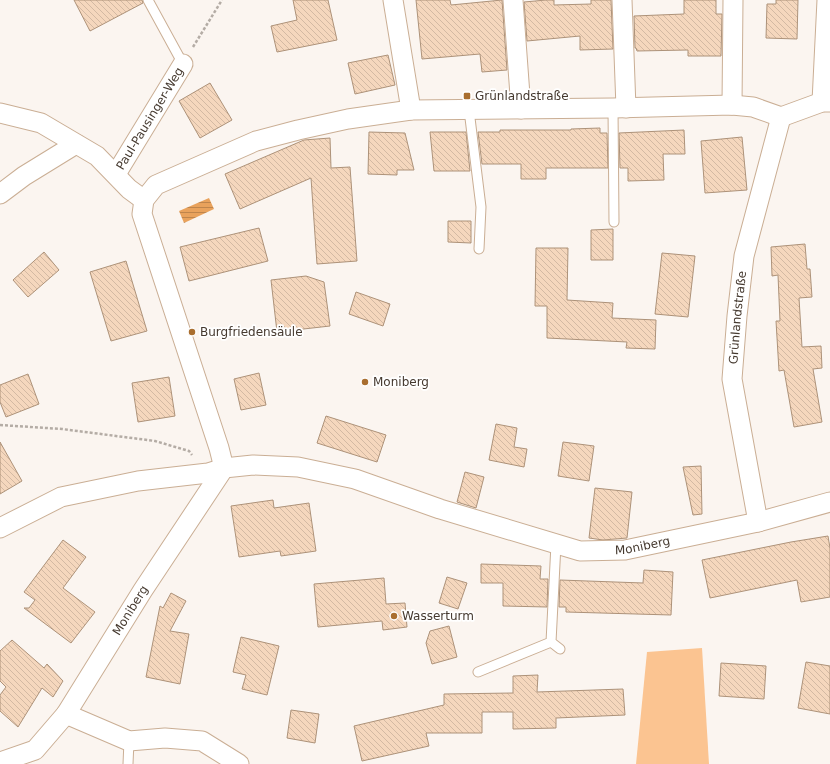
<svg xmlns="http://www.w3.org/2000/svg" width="830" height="764" font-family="'DejaVu Sans',sans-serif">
	<defs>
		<pattern id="water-rules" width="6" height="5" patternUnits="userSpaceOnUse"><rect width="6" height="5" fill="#e9a25c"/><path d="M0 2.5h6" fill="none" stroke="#bf854c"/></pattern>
		<pattern id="building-back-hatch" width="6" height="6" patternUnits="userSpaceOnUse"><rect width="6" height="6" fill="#f5d7bd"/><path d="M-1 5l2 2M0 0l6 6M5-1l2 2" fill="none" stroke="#d3b9a3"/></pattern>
	</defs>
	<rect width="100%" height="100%" fill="#fbf5f0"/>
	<path fill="#fbc491" d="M702 648 709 764H636L647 652Z"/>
	<path fill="url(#water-rules)" d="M209 198 214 209 184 223 179 211Z"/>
	<path fill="url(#building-back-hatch)" stroke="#ad9279" d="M74 0H142L143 3 90 31Z
		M293 0H328L337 40 277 52 271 26 297 20Z
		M416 0H450L451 5 502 0 507 70 482 72 480 54 422 59Z
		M546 0H554V5L591 4V0H611L613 49 580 50V36L527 41 524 2Z
		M684 0H716V14H722L721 56H688V50L637 51 636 48H635L634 16 684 14Z
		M776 0H798L797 39 766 38 767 4H776Z
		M388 55 395 85 355 94 348 63Z
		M210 83 232 120 200 138 179 101Z
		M600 128V133H607L608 168H546V179H521V164H482L478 132H500V130H571V129Z
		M684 130 685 154H663L664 180 628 181V168H620L619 133Z
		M369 132 405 133 414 170H397V175L368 174Z
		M430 132H466L470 171H434Z
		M742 137 747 190 705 193 701 141Z
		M330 138 331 168 350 167 357 261 317 264 311 178 240 209 225 174 304 140Z
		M448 221H471V243L448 242Z
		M259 228 268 261 189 281 180 247Z
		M613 229V260H591V230Z
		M805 244 807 269H810L812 297 799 298 802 347 821 346 822 368 813 369 822 422 794 427 784 370 779 371 776 321H780L778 275 772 276 771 247Z
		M536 248H568L567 300 613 303 612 318 656 320 655 349 626 348 627 342 547 338V306H535Z
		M44 252 59 270 28 297 13 280Z
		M662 253 695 256 688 317 655 314Z
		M126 261 147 331 111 341 90 272Z
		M306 276 324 282 330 326 277 332 271 280Z
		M356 292 390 304 383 326 349 314Z
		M259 373 266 405 241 410 234 379Z
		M28 374 39 404 6 417 0 402V385Z
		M169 377 175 416 138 422 132 383Z
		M326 416 386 435 377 462 317 443Z
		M496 424 517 428 514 447 527 449 524 467 489 460Z
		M0 442 22 481 0 494Z
		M563 442 594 446 589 481 558 476Z
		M701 466 702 514 693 515 683 467Z
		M465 472 484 477 476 508 457 502Z
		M595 488 632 492 627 538 603 540 589 538Z
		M273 500 274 508 309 503 316 551 281 556 280 551 239 557 231 506Z
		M828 536 830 548V597L801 602 797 580 710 598 702 560 791 542Z
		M63 540 86 557 63 588 95 612 71 643 24 608H29L35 600 24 592Z
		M481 564 541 566 540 579H548L547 607 503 606V583H481Z
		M644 570 673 572 671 615 566 612V607H559L560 580 643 583Z
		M447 577 467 583 458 609 439 603Z
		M384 578 386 604 405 603 407 627 383 630 382 621 318 627 314 584Z
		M171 593 186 601 170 631 189 634 180 684 146 677 160 606 163 608Z
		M449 626 457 657 432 664 426 643 430 631Z
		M241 637 279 646 267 695 242 689 246 675 233 672Z
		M12 640 44 668 47 664 63 681 53 697 42 688 18 727 0 711V695L6 687 0 681V651Z
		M806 662 830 666V714L798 708Z
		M721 663 766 666 764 699 719 696Z
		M538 675 537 692 623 689 625 715 556 718V728L513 729V712H482V733H426L429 746 362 761 354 726 444 705V694L513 693V676Z
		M291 710 319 714 315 743 287 738Z"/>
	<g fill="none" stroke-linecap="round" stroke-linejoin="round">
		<defs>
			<path id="service" d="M148 0 183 64
				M613 108 614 222
				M469 110 481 207 479 249
				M551 642 556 544
				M551 642 560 649
				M478 672 551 642
				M128 764 129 741"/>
			<g id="minor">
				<path d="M393 0 411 110"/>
				<path d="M513 0 521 109"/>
				<path d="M622 0 626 108"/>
				<path d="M822 102 827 0"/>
				<path d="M732 105 733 0"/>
				<path d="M0 113 41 123 97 156 129 189 144 200"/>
				<path id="s1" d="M116 174 183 64"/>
				<path d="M0 194 24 176 76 144"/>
				<path id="s2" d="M758 522 732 379 737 316 744 256 781 117"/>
				<path id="s3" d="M0 528 61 497 138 481 208 473 224 468 253 465 298 467 355 479 440 509 580 551 625 550 758 522 830 502"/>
				<path id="s4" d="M66 714 143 590 224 468 219 448 142 214 144 200 156 185 256 141 298 130 348 119 411 110 613 108 732 105 753 107 781 117 822 102H830"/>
				<path d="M0 762 35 750 66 714 129 741 165 738 202 741 239 764"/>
			</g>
		</defs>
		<use href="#service" stroke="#caae94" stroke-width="11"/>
		<use href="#minor" stroke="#caae94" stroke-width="21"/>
		<path stroke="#b4aca5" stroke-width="2.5" stroke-dasharray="3 2" stroke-linecap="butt" d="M193 47 222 0
			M0 425 62 429 155 441 189 451 192 455"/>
		<use href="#service" stroke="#fff" stroke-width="9"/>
		<use href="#minor" stroke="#fff" stroke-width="19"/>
	</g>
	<g fill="#a96e2f" stroke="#fff" stroke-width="1.5">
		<rect x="463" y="92" width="8" height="8" rx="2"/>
		<circle cx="192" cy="332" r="4"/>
		<circle cx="365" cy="382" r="4"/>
		<circle cx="394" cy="616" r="4"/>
	</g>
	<g text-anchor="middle" stroke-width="3.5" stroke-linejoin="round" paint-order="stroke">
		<g font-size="12" fill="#45392f" stroke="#fff" text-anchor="start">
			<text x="475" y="100">Grünlandstraße</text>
			<text x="200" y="336">Burgfriedensäule</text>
			<text x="373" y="386">Moniberg</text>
			<text x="402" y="620">Wasserturm</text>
		</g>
		<g font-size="12" fill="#45392f" stroke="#fff">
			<text dy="4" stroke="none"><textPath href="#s1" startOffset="65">Paul-Pausinger-Weg</textPath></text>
			<text dy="4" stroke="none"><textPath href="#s2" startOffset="207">Grünlandstraße</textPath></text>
			<text dy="4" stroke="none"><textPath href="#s3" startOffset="666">Moniberg</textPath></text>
			<text dy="4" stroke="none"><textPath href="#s4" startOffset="122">Moniberg</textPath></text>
		</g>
	</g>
</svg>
